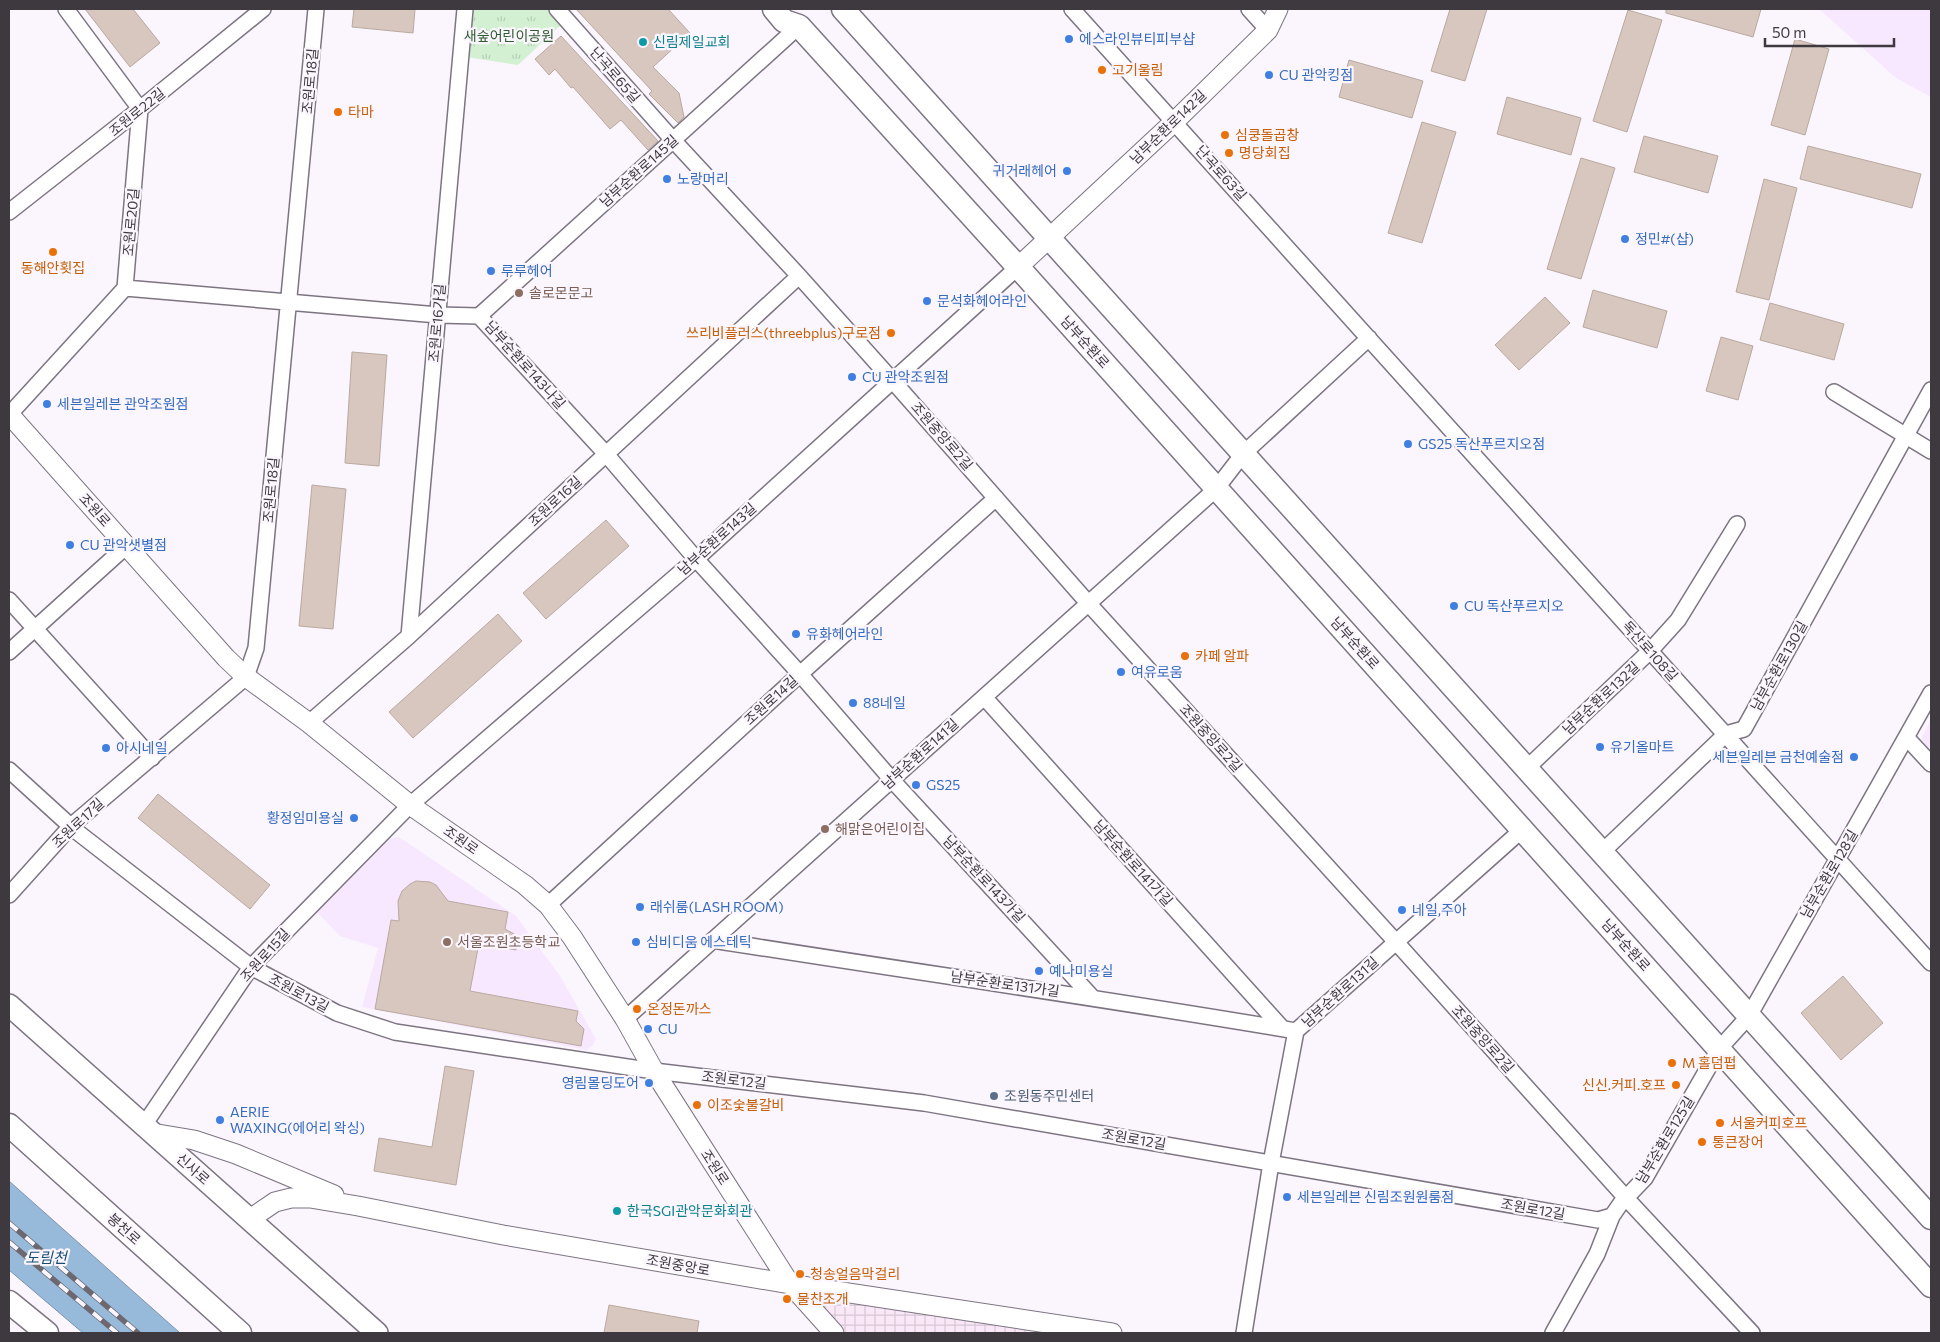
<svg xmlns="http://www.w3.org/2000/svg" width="1940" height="1342" font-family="Commissioner,'Noto Sans KR',sans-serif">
	<defs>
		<pattern id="industrial-grid" width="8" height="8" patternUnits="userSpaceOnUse" patternTransform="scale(1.25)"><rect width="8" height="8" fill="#fae7f7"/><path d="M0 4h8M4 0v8" fill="none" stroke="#d7c7d5"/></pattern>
		<pattern id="grass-tufts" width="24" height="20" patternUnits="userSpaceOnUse" patternTransform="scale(1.25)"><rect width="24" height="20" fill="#d3f1d2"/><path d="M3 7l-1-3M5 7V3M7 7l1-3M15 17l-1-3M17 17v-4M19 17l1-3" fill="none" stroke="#b6cfb5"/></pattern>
	</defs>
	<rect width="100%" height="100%" fill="#fbf5fe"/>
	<path fill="#f7e8ff" d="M1819 9H1931V97L1896 78Z
		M1931 720V751L1921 739Z
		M399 837 516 916 560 976 596 1039 592 1046 587 1050 362 1007 378 948 340 936 315 910 388 839Z"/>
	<path fill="url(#industrial-grid)" d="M802 1291 1028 1328 1027 1333H841Z"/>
	<path fill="url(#grass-tufts)" d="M470 9H549L562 24 518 65 466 57Z"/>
	<path fill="#97bada" stroke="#7c93ac" d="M9 1181 180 1333H83L9 1270Z"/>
	<path fill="#d8c7be" stroke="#b9a99f" d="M85 9H133L160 43 130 67Z
		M354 9H415L413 33 352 27Z
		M576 9H668L690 33 653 67 679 93 684 117 678 123 649 94 652 91Z
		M1450 9H1487L1465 81 1431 71Z
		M1666 9H1761L1753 37 1666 13Z
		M1628 10 1662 20 1627 132 1593 121Z
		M561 36 658 141 648 150 621 120 610 129 573 87 571 88 555 69 549 75 535 59Z
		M1795 39 1829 49 1805 135 1771 125Z
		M1349 60 1423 81 1412 118 1339 97Z
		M1507 97 1581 118 1571 155 1497 134Z
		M1422 122 1456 132 1422 243 1388 233Z
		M1644 136 1718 156 1708 193 1634 172Z
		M1808 146 1921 174 1912 208 1800 179Z
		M1581 158 1615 168 1581 279 1547 269Z
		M1764 179 1797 188 1769 300 1736 292Z
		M1593 290 1667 311 1657 348 1583 327Z
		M1545 297 1570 323 1519 370 1495 345Z
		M1770 303 1844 324 1834 360 1760 340Z
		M1721 337 1753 346 1738 400 1706 391Z
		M352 352 387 355 379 466 345 463Z
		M312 485 346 489 333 629 299 626Z
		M606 520 629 546 546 619 523 593Z
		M498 614 522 641 413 738 389 712Z
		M158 794 270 885 250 909 138 818Z
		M416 881 430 882 436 885 448 901 508 912 505 929 516 935 517 941 516 950 479 943 470 991 578 1011 576 1021 584 1029 581 1046 375 1009 391 920 399 921 398 901 402 891 410 884Z
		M1843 976 1883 1023 1841 1060 1801 1013Z
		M445 1066 474 1071 456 1185 374 1171 379 1138 432 1147Z
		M609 1305 699 1321 697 1333H604Z"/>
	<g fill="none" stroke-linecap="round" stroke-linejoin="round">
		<defs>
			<path id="minor" d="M557 9 673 140 799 276 892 380 1088 603 1396 942 1626 1198 1752 1333
				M1072 9 1931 963
				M1249 9 1268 30
				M9 212 140 109 263 9
				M125 288 438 315 479 316 606 454 696 559 800 674 892 780 1092 997
				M479 316 799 26
				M1834 392 1931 451
				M9 415 125 288 140 109 66 9
				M9 600 152 758
				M409 636 465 9
				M9 652 122 550 124 543
				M984 697 1282 1028
				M309 723 409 636 799 276
				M1907 738 1931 764
				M1526 769 1650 651 1678 620 1737 524
				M9 770 76 831 251 967 337 1013 395 1032 654 1071 924 1103 1598 1220 1612 1216
				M1602 852 1726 734 1744 729 1931 390
				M9 895 71 826 246 677 256 648 316 9
				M548 905 800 674 996 498
				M713 940C907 971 1102 998 1296 1031
				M625 1019 1216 489 1243 454 1369 338
				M144 1125 251 967 410 805 696 559 1018 267
				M1244 1333 1271 1163 1296 1031 1523 829
				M1553 1333 1597 1254 1612 1216 1621 1203 1645 1178 1719 1049 1749 1016 1931 693"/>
			<path id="tertiary" d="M1018 267 1174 122 1268 30 1278 9
				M9 414 226 658 246 677 309 723 410 805 525 885 548 905 572 937 625 1019 654 1071 790 1284 834 1333
				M152 1133 194 1140 236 1154 334 1195
				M250 1219 275 1202 291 1198H310L358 1206 503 1235 790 1284 1112 1333"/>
			<path id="secondary" d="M9 1005 377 1333"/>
			<path id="primary" d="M774 9 784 21 799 26 1018 267 1931 1286
				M843 9 1931 1218
				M9 1125 240 1333
				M9 1302 47 1333"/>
		</defs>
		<use href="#minor" stroke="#7d7482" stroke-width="18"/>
		<use href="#tertiary" stroke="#7d7482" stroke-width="21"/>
		<use href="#secondary" stroke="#7d7482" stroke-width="24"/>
		<use href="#primary" stroke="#7d7482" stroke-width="25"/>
		<use href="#minor" stroke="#fff" stroke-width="15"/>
		<use href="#tertiary" stroke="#fff" stroke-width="19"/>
		<use href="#secondary" stroke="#fff" stroke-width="21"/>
		<use href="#primary" stroke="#fff" stroke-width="22"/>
		<defs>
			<path id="rail" d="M9 1223 138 1333
				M9 1242 117 1333"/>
		</defs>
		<use href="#rail" stroke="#6d686f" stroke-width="5.5"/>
		<use href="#rail" stroke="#fbf5fe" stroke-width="4" stroke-dasharray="11" stroke-linecap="butt"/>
	</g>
	<g fill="#3f7fe0" stroke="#fbf5fe" stroke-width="2">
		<circle cx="1069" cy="39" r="5"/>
		<circle cx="1269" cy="75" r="5"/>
		<circle cx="1067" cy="171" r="5"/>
		<circle cx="667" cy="179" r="5"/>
		<circle cx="1625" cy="239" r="5"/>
		<circle cx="491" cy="271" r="5"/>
		<circle cx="927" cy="301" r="5"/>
		<circle cx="852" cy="377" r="5"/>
		<circle cx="47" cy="404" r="5"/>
		<circle cx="1408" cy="444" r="5"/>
		<circle cx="70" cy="545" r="5"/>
		<circle cx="1454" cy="606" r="5"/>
		<circle cx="796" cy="634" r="5"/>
		<circle cx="1121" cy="672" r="5"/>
		<circle cx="853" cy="703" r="5"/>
		<circle cx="1600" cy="747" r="5"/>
		<circle cx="106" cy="748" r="5"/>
		<circle cx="1854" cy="757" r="5"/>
		<circle cx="916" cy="785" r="5"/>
		<circle cx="354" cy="818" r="5"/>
		<circle cx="640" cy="907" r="5"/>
		<circle cx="1402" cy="910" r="5"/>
		<circle cx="636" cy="942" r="5"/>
		<circle cx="1039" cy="971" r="5"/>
		<circle cx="648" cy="1029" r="5"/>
		<circle cx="649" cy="1083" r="5"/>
		<circle cx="220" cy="1120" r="5"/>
		<circle cx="1287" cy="1197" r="5"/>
	</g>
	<g fill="#0f9aa8" stroke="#fbf5fe" stroke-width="2">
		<circle cx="643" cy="42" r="5"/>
		<circle cx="617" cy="1211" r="5"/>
	</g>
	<g fill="#e8710a" stroke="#fbf5fe" stroke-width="2">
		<circle cx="1102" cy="70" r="5"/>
		<circle cx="338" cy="112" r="5"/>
		<circle cx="1225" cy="135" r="5"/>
		<circle cx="1229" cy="153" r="5"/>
		<circle cx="53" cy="252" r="5"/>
		<circle cx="891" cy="333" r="5"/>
		<circle cx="1185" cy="656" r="5"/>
		<circle cx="637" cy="1009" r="5"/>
		<circle cx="1672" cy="1063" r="5"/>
		<circle cx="1676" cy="1085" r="5"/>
		<circle cx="697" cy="1105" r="5"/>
		<circle cx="1720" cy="1123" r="5"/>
		<circle cx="1702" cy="1142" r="5"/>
		<circle cx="800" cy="1274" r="5"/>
		<circle cx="787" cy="1299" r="5"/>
	</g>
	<g fill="#8d6e63" stroke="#fbf5fe" stroke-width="2">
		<circle cx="519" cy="293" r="5"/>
		<circle cx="825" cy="829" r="5"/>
		<circle cx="447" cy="942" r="5"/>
	</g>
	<circle fill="#5c6f8a" stroke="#fbf5fe" stroke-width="2" cx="994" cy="1096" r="5"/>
	<g text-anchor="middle" stroke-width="4.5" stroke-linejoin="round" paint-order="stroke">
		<g font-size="14" fill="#305e30" stroke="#fbf5fe">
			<text x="509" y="41">새숲어린이공원</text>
		</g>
		<g font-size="14" fill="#366cbe" stroke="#fbf5fe" text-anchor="start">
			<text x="1079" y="44">에스라인뷰티피부샵</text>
			<text x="1279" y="80">CU 관악킹점</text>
			<text x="1057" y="176" text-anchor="end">귀거래헤어</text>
			<text x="677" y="184">노랑머리</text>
			<text x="1635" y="244">정민#(샵)</text>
			<text x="501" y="276">루루헤어</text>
			<text x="937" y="306">문석화헤어라인</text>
			<text x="862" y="382">CU 관악조원점</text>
			<text x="57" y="409">세븐일레븐 관악조원점</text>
			<text x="1418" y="449">GS25 독산푸르지오점</text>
			<text x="80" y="550">CU 관악샛별점</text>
			<text x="1464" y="611">CU 독산푸르지오</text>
			<text x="806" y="639">유화헤어라인</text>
			<text x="1131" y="677">여유로움</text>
			<text x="863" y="708">88네일</text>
			<text x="1610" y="752">유기올마트</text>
			<text x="116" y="753">아시네일</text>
			<text x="1844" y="762" text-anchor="end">세븐일레븐 금천예술점</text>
			<text x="926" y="790">GS25</text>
			<text x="344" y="823" text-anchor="end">황정임미용실</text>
			<text x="650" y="912">래쉬룸(LASH ROOM)</text>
			<text x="1412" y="915">네일,주아</text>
			<text x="646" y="947">심비디움 에스테틱</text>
			<text x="1049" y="976">예나미용실</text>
			<text x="658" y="1034">CU</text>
			<text x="639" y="1088" text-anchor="end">영림몰딩도어</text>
			<text x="230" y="1117">AERIE<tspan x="230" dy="16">WAXING(에어리 왁싱)</tspan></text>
			<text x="1297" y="1202">세븐일레븐 신림조원원룸점</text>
		</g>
		<g font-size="14" fill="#0d838f" stroke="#fbf5fe" text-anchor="start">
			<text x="653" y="47">신림제일교회</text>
			<text x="627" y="1216">한국SGI관악문화회관</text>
		</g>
		<g font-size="14" fill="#c56008" stroke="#fbf5fe" text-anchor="start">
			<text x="1112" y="75">고기울림</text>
			<text x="348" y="117">타마</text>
			<text x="1235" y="140">심쿵돌곱창</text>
			<text x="1239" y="158">명당회집</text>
			<text x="53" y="273" text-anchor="middle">동해안횟집</text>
			<text x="881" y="338" text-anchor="end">쓰리비플러스(threebplus)구로점</text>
			<text x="1195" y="661">카페 알파</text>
			<text x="647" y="1014">온정돈까스</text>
			<text x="1682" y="1068">M 홀덤펍</text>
			<text x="1666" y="1090" text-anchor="end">신신.커피.호프</text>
			<text x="707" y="1110">이조숯불갈비</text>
			<text x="1730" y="1128">서울커피호프</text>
			<text x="1712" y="1147">통큰장어</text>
			<text x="810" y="1279">청송얼음막걸리</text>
			<text x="797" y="1304">물찬조개</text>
		</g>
		<g font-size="14" fill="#3d393f" stroke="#fbf5fe">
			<text transform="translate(615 75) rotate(49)" y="5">난곡로65길</text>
			<text transform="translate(310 81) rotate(-85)" y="5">조원로18길</text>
			<text transform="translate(137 112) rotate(-39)" y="5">조원로22길</text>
			<text transform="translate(1168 127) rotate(-44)" y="5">남부순환로142길</text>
			<text transform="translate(639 171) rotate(-42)" y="5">남부순환로145길</text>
			<text transform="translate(1221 173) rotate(48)" y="5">난곡로63길</text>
			<text transform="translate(131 222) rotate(-85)" y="5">조원로20길</text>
			<text transform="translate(437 323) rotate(-85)" y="5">조원로16가길</text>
			<text transform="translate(1085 342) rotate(48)" y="5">남부순환로</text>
			<text transform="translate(525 365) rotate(48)" y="5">남부순환로143나길</text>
			<text transform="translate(942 436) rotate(49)" y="5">조원중앙로2길</text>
			<text transform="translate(271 490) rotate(-85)" y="5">조원로18길</text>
			<text transform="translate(555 501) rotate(-43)" y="5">조원로16길</text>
			<text transform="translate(95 510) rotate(48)" y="5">조원로</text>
			<text transform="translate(717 539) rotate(-42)" y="5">남부순환로143길</text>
			<text transform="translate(1355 643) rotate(48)" y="5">남부순환로</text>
			<text transform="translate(1650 651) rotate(48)" y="5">독산로108길</text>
			<text transform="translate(1779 666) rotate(-61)" y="5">남부순환로130길</text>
			<text transform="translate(1601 698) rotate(-43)" y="5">남부순환로132길</text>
			<text transform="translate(771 700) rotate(-42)" y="5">조원로14길</text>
			<text transform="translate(1211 738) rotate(48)" y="5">조원중앙로2길</text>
			<text transform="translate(920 754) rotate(-42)" y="5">남부순환로141길</text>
			<text transform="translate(78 823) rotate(-43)" y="5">조원로17길</text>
			<text transform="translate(461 840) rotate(35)" y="5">조원로</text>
			<text transform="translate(1133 863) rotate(48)" y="5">남부순환로141가길</text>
			<text transform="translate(1829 874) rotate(-60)" y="5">남부순환로128길</text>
			<text transform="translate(984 879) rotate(47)" y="5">남부순환로143가길</text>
			<text transform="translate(1626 945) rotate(48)" y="5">남부순환로</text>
			<text transform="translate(265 955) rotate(-48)" y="5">조원로15길</text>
			<text transform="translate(1005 984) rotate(8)" y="5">남부순환로131가길</text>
			<text transform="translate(1340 992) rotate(-42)" y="5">남부순환로131길</text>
			<text transform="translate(299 993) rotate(28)" y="5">조원로13길</text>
			<text transform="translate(1483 1039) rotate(48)" y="5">조원중앙로2길</text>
			<text transform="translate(734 1080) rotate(7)" y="5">조원로12길</text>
			<text transform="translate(1134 1139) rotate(10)" y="5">조원로12길</text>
			<text transform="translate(1665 1140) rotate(-59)" y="5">남부순환로125길</text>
			<text transform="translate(715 1167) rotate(57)" y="5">조원로</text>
			<text transform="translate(193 1169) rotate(41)" y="5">신사로</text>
			<text transform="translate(1533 1209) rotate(10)" y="5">조원로12길</text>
			<text transform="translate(124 1229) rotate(42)" y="5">봉천로</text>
			<text transform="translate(678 1265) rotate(10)" y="5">조원중앙로</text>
		</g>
		<g font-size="14" fill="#785e54" stroke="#fbf5fe" text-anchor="start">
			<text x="529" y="298">솔로몬문고</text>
			<text x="835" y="834">해맑은어린이집</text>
			<text x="457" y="947">서울조원초등학교</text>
		</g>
		<g font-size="14" fill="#4e5e75" stroke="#fbf5fe" text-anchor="start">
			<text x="1004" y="1101">조원동주민센터</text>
		</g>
		<g font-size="15" font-style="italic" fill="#174e77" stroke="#fbf5fe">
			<text x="46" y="1263">도림천</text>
		</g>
	</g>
	<rect width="1940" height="1342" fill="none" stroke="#3d393f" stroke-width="20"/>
	<path d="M1765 38v8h129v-8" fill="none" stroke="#3d393f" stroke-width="2.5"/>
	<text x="1772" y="38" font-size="15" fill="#3d393f" stroke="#fbf5fe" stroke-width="4" paint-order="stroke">50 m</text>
</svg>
